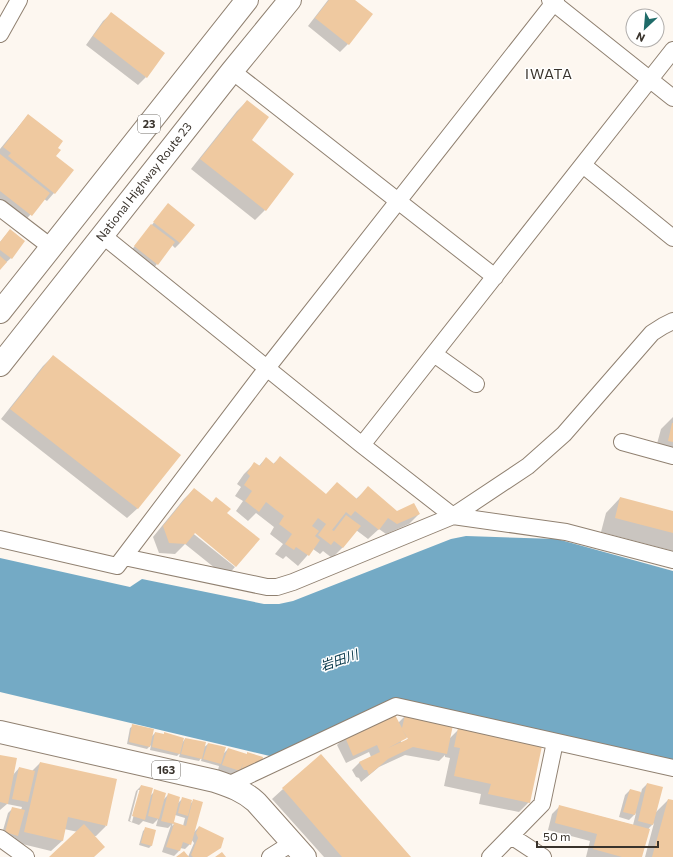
<svg xmlns="http://www.w3.org/2000/svg" width="673" height="857" font-family="Commissioner,'Noto Sans JP',sans-serif">
	<rect width="100%" height="100%" fill="#fdf7f0"/>
	<path fill="#74aac5" d="M466 536 557 539 673 571V761L397 701 274 757 0 692V558L130 587 142 579 264 604H279L293 601 451 539Z"/>
	<path fill="#0003" fill-rule="evenodd" d="M328 0H353L348 44 340 52 308 26Z
		M111 14 146 77 138 85 86 45 103 21Z
		M247 101 250 140 293 174 265 210 255 220 191 169 237 111Z
		M28 115 57 148 55 156 54 193 47 201 44 199 23 223 0 205V149Z
		M168 205 180 243 175 248 172 245 153 269 130 252Z
		M10 230 11 258 0 268V242Z
		M53 356 138 508 127 518 1 419 43 366Z
		M673 417V460L654 455 661 429Z
		M266 458 273 464 280 458 325 495 356 499 368 488 397 512 419 514 409 524 386 534 379 529 368 539 356 530 343 547 332 558 323 551 320 554 313 549 298 566 286 556 283 559 275 554 283 544 270 534 274 527 256 513 248 521 236 511 243 501 235 496 241 487 237 484 244 474 254 464 258 467Z
		M194 489 192 529 190 531 235 567 226 577 185 544 175 554 159 553 153 537 184 499Z
		M620 498 673 512V551L601 532 606 513Z
		M405 716 450 738 459 729 529 802 519 812 479 804 481 794 444 786 450 758 445 757V755L439 761 405 755 379 767 361 782 359 778 356 777 352 770 360 762 371 757 369 752 346 763 337 745 345 737 398 723ZM412 735V736L402 743 400 740Z
		M133 726 152 736 155 733 163 735 165 733 182 743 185 739 203 748 208 744 223 754 228 749 246 755 248 753 262 758 240 772V769L234 775 218 770 219 766 201 761 202 757 199 761 179 757 180 753 177 756 150 750 151 745 147 749 127 744 130 728Z
		M0 756 13 775 19 768 32 771 40 763 106 826 96 836H94V857H50L78 832 64 829 62 841 51 851 14 842 15 837 12 840 1 837 8 813 13 808 21 810 22 807 7 804 0 810Z
		M647 784 656 812 668 800 673 801V857H645L654 823 649 828 641 857H586L590 841 548 830 552 814 560 806 633 825 636 813 629 820 619 817 625 795 630 790 641 793 642 789Z
		M141 786 151 795 155 791 164 799 168 795 178 803 183 798 190 804 194 800 193 833 199 827 205 857H188L194 843 191 839 190 844 185 849 180 848 179 851 174 856 162 852 171 825 168 828 156 826 158 819 153 824 143 821 139 825 128 821 136 791ZM138 790H140L132 822 130 821ZM175 815 185 818 183 826 175 823 172 826Z
		M283 789 410 857H324L272 799Z
		M146 828 155 831 151 846 149 848 139 845 143 831Z"/>
	<path fill="#efc9a0" fill-rule="evenodd" d="M329 0H355L373 14 349 45 315 18Z
		M111 12 165 53 147 78 93 36Z
		M247 100 269 117 252 140 294 174 266 211 200 159Z
		M28 114 63 141 58 148 61 150 56 156 74 170 55 194 8 156 11 153 3 147Z
		M0 154 50 193 32 216 0 191Z
		M168 203 195 225 180 243 153 222Z
		M151 224 175 242 158 265 134 246Z
		M10 229 25 241 12 259 0 250V242Z
		M0 256 7 262 0 270Z
		M53 355 181 455 138 509 10 409Z
		M672 423H673V442L668 441Z
		M280 456 326 494 337 482 357 499 368 486 397 511 414 503 420 514 397 524 388 518 379 530 355 511 351 516 346 512 332 530 334 531 346 515 361 526 343 548 334 541 331 545 318 535 326 524 318 518 312 526 319 531 315 536 320 540 309 556 296 547 294 550 285 544 292 534 279 524 284 516 266 502 259 512 245 501 252 491 244 485 250 476 247 473 254 462 260 466 266 457 274 464Z
		M194 488 212 502 216 497 231 509 227 513 260 539 236 567 195 533 186 544 169 543 163 526Z
		M620 497 673 511V533L615 518Z
		M394 713 402 728 405 715 453 725 447 754 413 747 388 759 369 775 367 770H364L359 762 380 752 377 745 353 756 345 737ZM402 729 408 739 388 748 407 738Z
		M132 724 154 729 150 747 129 742Z
		M458 728 542 746 530 803 488 794 491 784 454 776 460 748 454 747Z
		M155 732 164 734V732L184 738 180 754 152 747Z
		M185 738 206 742 202 759 181 754Z
		M208 743 226 747 221 764 203 759Z
		M228 748 247 754V752L263 757 262 762 241 771 243 763 240 771 222 765Z
		M321 754 411 857H342L282 788Z
		M0 755 17 758 8 804 0 802Z
		M40 762 117 779 107 826 68 817 63 841 24 832Z
		M19 767 35 771 28 802 12 799Z
		M647 783 663 787 653 825 638 821Z
		M141 785 153 788 145 820 132 816Z
		M154 789 166 793 159 819 148 816Z
		M630 789 641 792 635 815 623 812Z
		M168 793 180 797 174 822 186 826 193 799 203 802 191 845 183 842 180 851 166 847 174 824 161 821Z
		M182 797 192 800 188 816 178 813Z
		M668 799 673 800V857H652Z
		M559 805 650 829 642 857H622L593 849 597 834 555 823Z
		M12 807 25 810 18 836 5 832Z
		M84 824 105 847 94 857H49Z
		M199 826 224 838 221 848 207 857H193L191 855 198 838 196 833Z
		M145 827 156 830 152 846 141 843Z
		M184 851 189 857H176Z
		M222 852 226 857H215Z"/>
	<g fill="none" stroke-linecap="round" stroke-linejoin="round">
		<defs>
			<path id="minor" d="M550 0 673 98
				M0 34 19 0
				M232 71 495 277
				M583 165 673 238
				M0 208 51 247
				M102 235 362 445 453 516 566 532 673 560
				M434 354 476 384
				M622 442 673 456
				M362 445 673 50
				M0 539 117 566 267 368 556 0
				M124 557 267 587H277L293 582 453 516 528 466 564 434 652 333 663 326 673 321
				M228 785 396 706 673 768
				M511 836 543 857
				M0 838 26 857
				M270 857 292 843
				M490 857 542 804 555 742"/>
			<path id="highway" d="M0 312 247 0
				M0 365 232 71 290 0
				M0 732 215 781C230 786 244 791 256 802L305 857"/>
		</defs>
		<use href="#minor" stroke="#908171" stroke-width="18"/>
		<use href="#highway" stroke="#908171" stroke-width="24"/>
		<use href="#minor" stroke="#fff" stroke-width="16"/>
		<use href="#highway" stroke="#fff" stroke-width="22"/>
	</g>
	<g text-anchor="middle" stroke-width="3" stroke-linejoin="round" paint-order="stroke">
		<g fill="#fff" stroke="#74706b" stroke-width="1">
			<rect x="138" y="115" width="22" height="18" rx="3"/>
			<rect x="152" y="761" width="28" height="18" rx="3"/>
		</g>
		<g font-size="11" font-weight="bold" fill="#39332c">
			<text x="149" y="128">23</text>
			<text x="166" y="774">163</text>
		</g>
		<g font-size="12" fill="#39332c" stroke="#fff">
			<text transform="translate(144 182) rotate(-52)" y="4">National Highway Route 23</text>
		</g>
		<g font-size="13" font-style="italic" fill="#043548" stroke="#fff">
			<text transform="translate(339 660) rotate(-19)" y="5">岩田川</text>
		</g>
		<g font-size="14" letter-spacing="1" fill="#39332c" stroke="#fff">
			<text x="549" y="79">IWATA</text>
		</g>
	</g>
	<g transform="translate(645 28) rotate(206)"><circle r="19" fill="#ffffff" stroke="#b0adab"/>
	<path d="M0-3L7 15L0 10L-7 15Z" fill="#1f6b69"/>
	<text y="-6" font-size="11" font-weight="bold" text-anchor="middle" fill="#39332c">N</text>
	</g>
	<path d="M537 841v6h121v-6" fill="none" stroke="#39332c" stroke-width="2"/>
	<text x="543" y="841" font-size="12" fill="#39332c" stroke="#ffffff" stroke-width="3" paint-order="stroke">50 m</text>
</svg>
